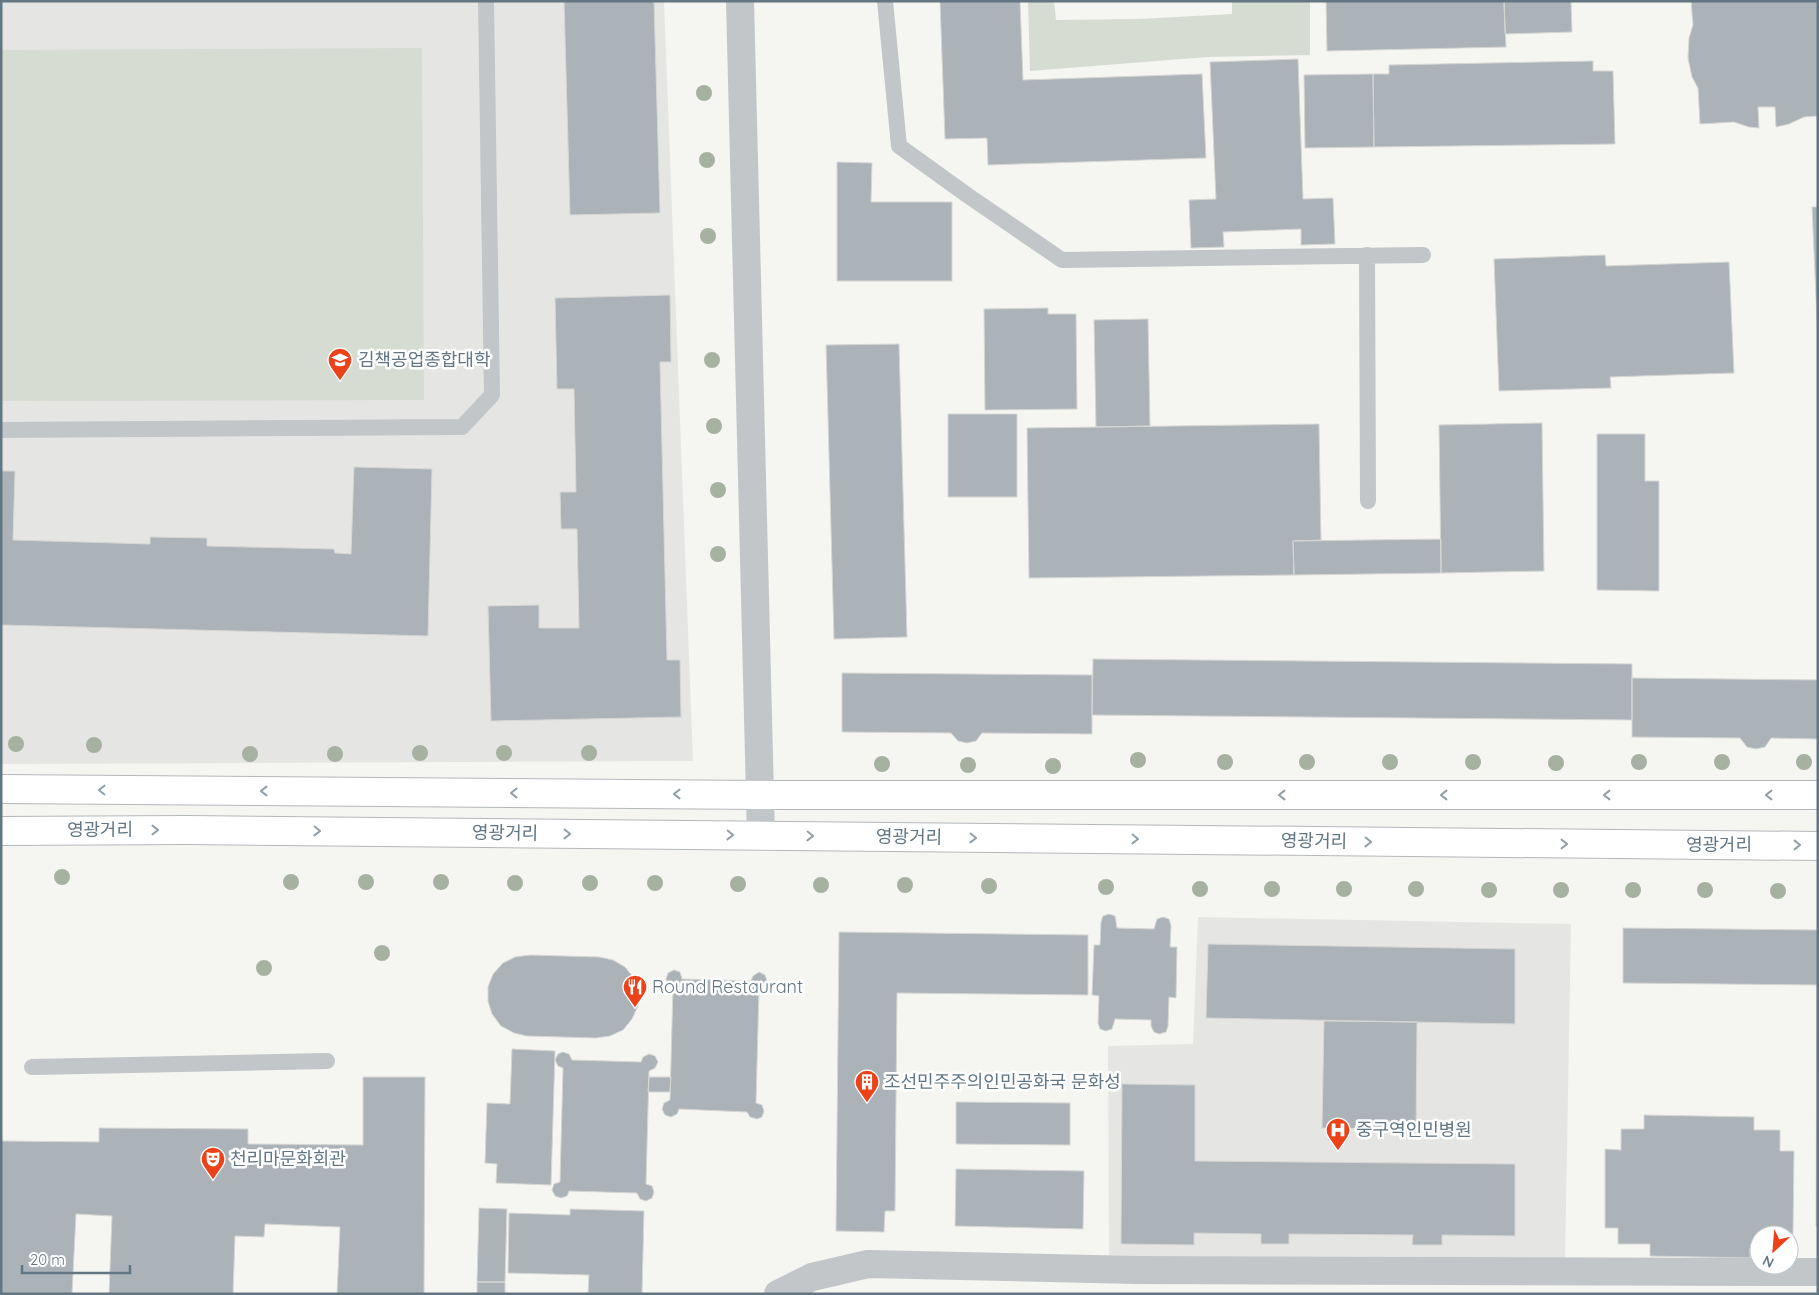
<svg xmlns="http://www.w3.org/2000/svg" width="1819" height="1295" font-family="Quicksand,'Noto Sans KR',sans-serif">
	<rect width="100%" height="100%" fill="#f5f5f1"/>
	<path fill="#e5e6e4" d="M1 1H664L693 761 1 764Z
		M1198 917 1571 924 1565 1262 1109 1256 1108 1046 1193 1044Z"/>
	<path fill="#d6dcd2" d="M1028 1H1054L1056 20 1139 19 1232 14V1H1310V55L1207 57 1030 71Z
		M422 48 424 400 1 401V50Z"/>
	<path fill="#abb3b8" stroke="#d6d6d4" d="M564 1H654L660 213 570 215Z
		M940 1H1020L1023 80 1202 74 1206 158 988 165 987 138 945 139Z
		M1326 1H1504L1506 47 1327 51Z
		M1504 1H1571L1572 32 1505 34Z
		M1691 1H1818V116L1804 117 1789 124 1776 127 1775 107H1758L1759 128 1749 127 1734 122 1700 124 1698 88 1692 77 1688 58 1689 38 1693 25Z
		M1298 59 1303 199 1333 198 1335 244 1301 245V229L1223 232 1224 247 1191 248 1189 200 1216 199 1210 62Z
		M1593 61V71H1613L1615 144 1374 147 1373 74H1389V65Z
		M1373 74 1374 147 1305 148 1304 75Z
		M837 162 872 163 871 202H952V281H837Z
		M1812 207H1818V343Z
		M1605 255 1606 266 1729 262 1734 373 1610 377 1611 388 1499 391 1494 259Z
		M670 295 671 362H660L667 660H680L681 717 491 721 488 606 539 605V628H579L577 529H561L560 492H576L574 389H557L555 298Z
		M1048 308V314H1076L1077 409 985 410 984 309Z
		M1148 319 1150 426 1096 427 1094 320Z
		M899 344 907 637 834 639 826 345Z
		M948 414H1017V497H948Z
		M1542 423 1544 571 1441 573 1439 425Z
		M1319 424 1321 540 1293 541 1294 575 1029 578 1027 428Z
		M1597 434H1645V481H1659V591L1597 590Z
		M354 467 432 469 428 636 1 625V471H15L13 540 150 544V537L207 538V546L334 549 335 553 351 554Z
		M1441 539V573L1294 575 1293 541Z
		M1093 659 1632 664V720L1092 715Z
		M842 673 1092 675V734L982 733 976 741 967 743 958 741 951 733 842 732Z
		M1632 678 1818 680V739L1771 738 1765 747 1756 749 1747 747 1740 738 1632 737Z
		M1109 914 1115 916 1117 928 1154 929 1157 919 1163 917 1169 919 1171 926 1170 947H1177L1176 998 1169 997 1168 1026 1166 1032 1159 1034 1154 1032 1151 1026V1020L1115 1019 1112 1029 1106 1031 1100 1029 1098 1023 1099 996 1092 995 1094 945H1100L1101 922 1103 916Z
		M1623 928 1818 930V1226H1816L1817 985 1623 983Z
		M839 932 1088 935V995L897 993 895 1211H885L884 1232 836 1231Z
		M1208 944 1515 949V1024L1206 1018Z
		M530 955 599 957 613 960 625 967 634 978 638 991V1006L632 1019 623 1030 610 1036 596 1038 527 1036 514 1033 501 1026 492 1014 488 1001V987L493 974 503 963 515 957Z
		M674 970 680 972 682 979 751 981 753 976 759 972 765 975 767 981 765 987 759 989 756 1103 762 1105 764 1111 762 1117 757 1119 750 1117 747 1112 679 1109 677 1114 671 1117 665 1115 662 1109 664 1103 670 1100 673 986 668 985 666 979 668 973Z
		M1324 1021 1417 1022 1416 1129 1322 1128Z
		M512 1049 555 1051 551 1185 496 1183 497 1164 485 1163 487 1103 510 1104Z
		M563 1052 569 1054 572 1060 641 1062 643 1057 649 1054 655 1056 658 1062 655 1068 649 1071 646 1184 652 1186 654 1192 652 1198 646 1201 640 1199 637 1193 569 1191 567 1196 561 1198 555 1196 552 1190 554 1184 560 1182 563 1068 558 1066 555 1060 558 1054Z
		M363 1077H425L424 1294H337L340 1227 265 1224 264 1237 235 1236 233 1294H109L112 1216 76 1214 72 1294H1V1141L99 1142V1128L248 1129V1144L363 1145Z
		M649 1077H671L670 1092H648Z
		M1122 1084 1195 1085V1161L1515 1164V1236L1442 1235V1245H1412L1413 1235 1289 1234V1244H1261V1234L1194 1233V1245L1121 1244Z
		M956 1102 1070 1103V1145L956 1144Z
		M1644 1115 1754 1117V1130H1780V1151H1794L1793 1234 1759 1235V1248H1750V1258L1650 1256V1244H1618V1228H1605V1149L1621 1150V1129H1644Z
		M956 1169 1084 1171 1083 1229 955 1226Z
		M479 1208 507 1209 505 1282H477Z
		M570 1209 644 1211 642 1294H588L589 1275 508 1273 509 1213 570 1215Z
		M477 1282H505V1294H477Z"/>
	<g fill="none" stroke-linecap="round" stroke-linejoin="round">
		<defs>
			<path id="primary" d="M1 789 761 795H1818
				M1 831 188 830 1818 846"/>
		</defs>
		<use href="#primary" stroke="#b3b8bb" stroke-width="30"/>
		<path stroke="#c2c6c9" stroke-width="16" d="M885 1 899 146 967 195 1062 260 1423 255
			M1367 255 1368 501
			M1 430 462 427 492 395 486 1
			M32 1067 327 1061"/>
		<path stroke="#c2c6c9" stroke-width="28" d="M778 1294 812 1277 868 1264 1136 1270 1818 1272"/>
		<path stroke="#c2c6c9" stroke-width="28" d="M740 1 761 836"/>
		<use href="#primary" stroke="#fff" stroke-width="28"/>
	</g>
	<g fill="#a7b1a2">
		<circle cx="704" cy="93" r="8"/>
		<circle cx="707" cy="160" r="8"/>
		<circle cx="708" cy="236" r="8"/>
		<circle cx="712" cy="360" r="8"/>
		<circle cx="714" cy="426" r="8"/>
		<circle cx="718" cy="490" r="8"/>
		<circle cx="718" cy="554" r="8"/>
		<circle cx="16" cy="744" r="8"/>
		<circle cx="94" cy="745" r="8"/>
		<circle cx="420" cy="753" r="8"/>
		<circle cx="504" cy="753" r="8"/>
		<circle cx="589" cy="753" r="8"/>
		<circle cx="250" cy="754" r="8"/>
		<circle cx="335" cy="754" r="8"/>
		<circle cx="1138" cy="760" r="8"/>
		<circle cx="1225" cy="762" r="8"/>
		<circle cx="1307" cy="762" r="8"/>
		<circle cx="1390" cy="762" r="8"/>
		<circle cx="1473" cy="762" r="8"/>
		<circle cx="1639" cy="762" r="8"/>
		<circle cx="1722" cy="762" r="8"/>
		<circle cx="1804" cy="762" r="8"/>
		<circle cx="1556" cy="763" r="8"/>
		<circle cx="882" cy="764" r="8"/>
		<circle cx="968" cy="765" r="8"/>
		<circle cx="1053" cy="766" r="8"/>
		<circle cx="62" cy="877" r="8"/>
		<circle cx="291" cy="882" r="8"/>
		<circle cx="366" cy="882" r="8"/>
		<circle cx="441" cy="882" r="8"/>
		<circle cx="515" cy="883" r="8"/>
		<circle cx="590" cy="883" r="8"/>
		<circle cx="655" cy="883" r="8"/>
		<circle cx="738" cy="884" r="8"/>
		<circle cx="821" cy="885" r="8"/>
		<circle cx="905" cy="885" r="8"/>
		<circle cx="989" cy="886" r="8"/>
		<circle cx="1106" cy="887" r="8"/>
		<circle cx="1200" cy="889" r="8"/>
		<circle cx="1272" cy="889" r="8"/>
		<circle cx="1344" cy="889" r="8"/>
		<circle cx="1416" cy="889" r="8"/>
		<circle cx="1489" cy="890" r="8"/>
		<circle cx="1561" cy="890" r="8"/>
		<circle cx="1633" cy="890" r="8"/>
		<circle cx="1705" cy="890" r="8"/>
		<circle cx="1778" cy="891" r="8"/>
		<circle cx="382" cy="953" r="8"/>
		<circle cx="264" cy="968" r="8"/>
	</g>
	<defs><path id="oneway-chevron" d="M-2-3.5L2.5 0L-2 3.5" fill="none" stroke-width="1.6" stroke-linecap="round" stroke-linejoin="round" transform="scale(1.25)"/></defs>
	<g stroke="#919fa8">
		<use href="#oneway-chevron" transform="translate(102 790) rotate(-179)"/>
		<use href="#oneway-chevron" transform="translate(264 791) rotate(-180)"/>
		<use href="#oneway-chevron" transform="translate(514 793) rotate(-180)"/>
		<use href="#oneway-chevron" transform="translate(677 794) rotate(-180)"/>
		<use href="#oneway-chevron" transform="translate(1282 795) rotate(-180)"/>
		<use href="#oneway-chevron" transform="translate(1444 795) rotate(-180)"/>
		<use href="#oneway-chevron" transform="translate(1607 795) rotate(-180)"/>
		<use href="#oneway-chevron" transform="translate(1769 795) rotate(-180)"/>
		<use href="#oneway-chevron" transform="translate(155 830)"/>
		<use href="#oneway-chevron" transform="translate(317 831) rotate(1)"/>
		<use href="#oneway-chevron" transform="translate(567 834) rotate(1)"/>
		<use href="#oneway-chevron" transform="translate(730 835) rotate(1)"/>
		<use href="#oneway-chevron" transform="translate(810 836) rotate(1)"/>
		<use href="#oneway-chevron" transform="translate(973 838) rotate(1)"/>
		<use href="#oneway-chevron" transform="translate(1135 839) rotate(1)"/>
		<use href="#oneway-chevron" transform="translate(1368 842) rotate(1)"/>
		<use href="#oneway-chevron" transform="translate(1564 844)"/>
		<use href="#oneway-chevron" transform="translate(1797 845)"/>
	</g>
	<defs>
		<symbol id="university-pin" viewBox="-11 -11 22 30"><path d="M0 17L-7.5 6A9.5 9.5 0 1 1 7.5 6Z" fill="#ec421a" stroke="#fff"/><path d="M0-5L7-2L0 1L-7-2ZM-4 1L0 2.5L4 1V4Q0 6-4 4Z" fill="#fff"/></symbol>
		<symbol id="restaurant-pin" viewBox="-11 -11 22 30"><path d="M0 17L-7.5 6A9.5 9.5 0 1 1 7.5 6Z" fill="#ec421a" stroke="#fff"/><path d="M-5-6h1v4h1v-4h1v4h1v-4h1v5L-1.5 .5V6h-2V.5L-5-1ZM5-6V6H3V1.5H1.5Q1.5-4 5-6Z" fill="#fff"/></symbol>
		<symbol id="building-pin" viewBox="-11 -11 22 30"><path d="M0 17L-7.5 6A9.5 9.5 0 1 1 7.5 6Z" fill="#ec421a" stroke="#fff"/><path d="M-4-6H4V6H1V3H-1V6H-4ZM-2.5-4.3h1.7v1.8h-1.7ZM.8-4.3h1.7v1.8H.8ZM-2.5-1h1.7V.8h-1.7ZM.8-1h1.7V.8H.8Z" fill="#fff"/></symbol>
		<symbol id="hospital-pin" viewBox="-11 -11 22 30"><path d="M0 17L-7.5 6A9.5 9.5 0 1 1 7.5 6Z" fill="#ec421a" stroke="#fff"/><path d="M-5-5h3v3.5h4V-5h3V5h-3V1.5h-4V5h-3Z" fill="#fff"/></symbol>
		<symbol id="theatre-pin" viewBox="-11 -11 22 30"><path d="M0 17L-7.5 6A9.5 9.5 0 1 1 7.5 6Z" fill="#ec421a" stroke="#fff"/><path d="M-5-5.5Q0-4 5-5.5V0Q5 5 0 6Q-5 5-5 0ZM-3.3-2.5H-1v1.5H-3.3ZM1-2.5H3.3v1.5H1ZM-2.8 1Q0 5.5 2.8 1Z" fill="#fff"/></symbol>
	</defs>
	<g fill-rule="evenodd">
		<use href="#university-pin" x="326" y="346" width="28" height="38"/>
		<use href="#restaurant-pin" x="621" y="973" width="28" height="38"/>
		<use href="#building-pin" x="853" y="1068" width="28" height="38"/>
		<use href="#hospital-pin" x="1324" y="1116" width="28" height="38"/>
		<use href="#theatre-pin" x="199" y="1145" width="28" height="38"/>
	</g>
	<g text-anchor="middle" stroke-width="5" stroke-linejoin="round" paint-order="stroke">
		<g font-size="18" fill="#627683" stroke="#fff" text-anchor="start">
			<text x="358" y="366">김책공업종합대학</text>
			<text x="652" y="993">Round Restaurant</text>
			<text x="884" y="1088">조선민주주의인민공화국 문화성</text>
			<text x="1356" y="1136">중구역인민병원</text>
			<text x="230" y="1165">천리마문화회관</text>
		</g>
		<g font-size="18" fill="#627683" stroke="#fff">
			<text x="100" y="836">영광거리</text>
			<text transform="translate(505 833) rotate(1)" y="6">영광거리</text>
			<text transform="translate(909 837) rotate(1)" y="6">영광거리</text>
			<text transform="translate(1314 841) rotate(1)" y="6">영광거리</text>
			<text x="1719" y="851">영광거리</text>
		</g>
	</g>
	<rect width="1819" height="1295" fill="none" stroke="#627683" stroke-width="5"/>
	<g transform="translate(1774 1250) rotate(206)"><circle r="24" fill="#ffffff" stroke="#c0c8cd"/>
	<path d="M0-4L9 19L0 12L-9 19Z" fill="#ec421a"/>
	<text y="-8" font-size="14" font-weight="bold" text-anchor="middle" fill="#627683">N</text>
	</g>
	<path d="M22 1265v8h108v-8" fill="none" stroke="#627683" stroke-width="2.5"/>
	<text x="30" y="1265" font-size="15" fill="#627683" stroke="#ffffff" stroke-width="4" paint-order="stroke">20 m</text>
</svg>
